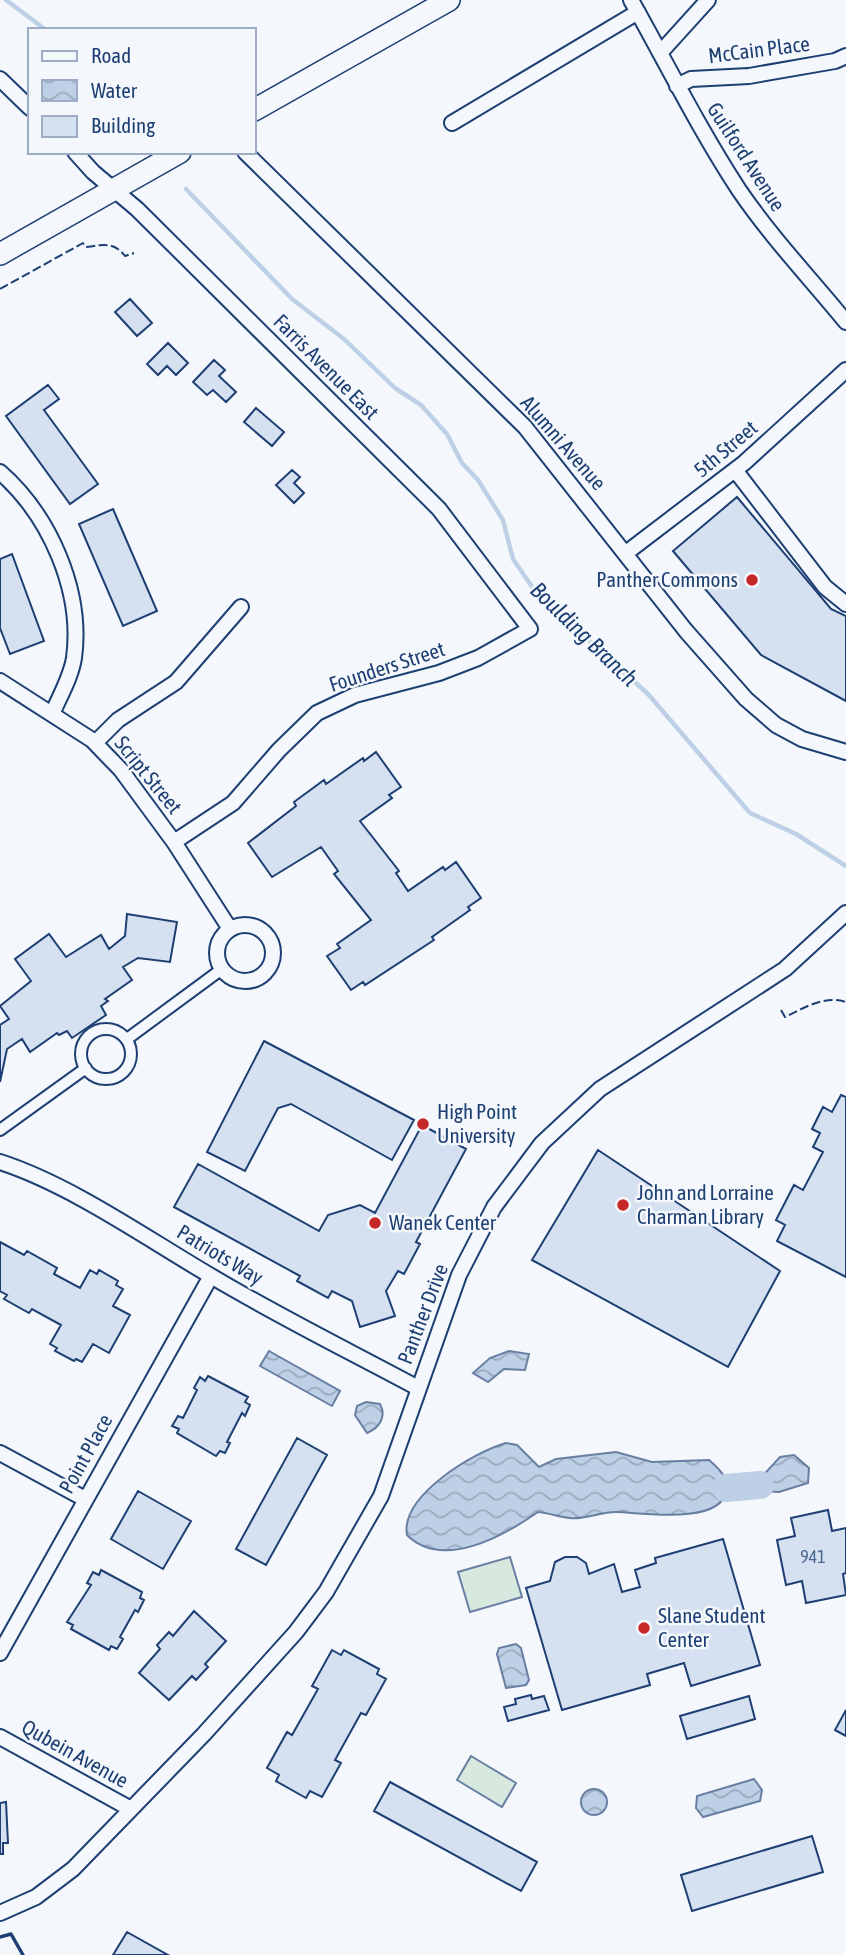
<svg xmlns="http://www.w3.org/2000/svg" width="846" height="1955" font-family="'Asap Condensed',sans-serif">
	<defs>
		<pattern id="water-waves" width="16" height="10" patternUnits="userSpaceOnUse" patternTransform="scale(1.75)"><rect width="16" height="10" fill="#bed0e5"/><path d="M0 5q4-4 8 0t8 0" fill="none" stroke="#9aaabe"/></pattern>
	</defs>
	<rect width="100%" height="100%" fill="#f4f7fb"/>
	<path fill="#d7e8df" stroke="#687fa3" stroke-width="2" d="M510 1557 522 1597 470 1612 458 1572Z
		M471 1756 516 1783 502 1807 457 1780Z"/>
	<path fill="url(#water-waves)" stroke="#687fa3" stroke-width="2" d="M269 1351 340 1391 332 1406 260 1366Z
		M509 1351 529 1354 525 1370 504 1369 488 1382 473 1373 490 1358Z
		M366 1402 380 1404C387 1417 379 1428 367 1433L355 1415 357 1406Z
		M506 1443 517 1445 539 1467 556 1459 616 1452 652 1462 709 1460C719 1469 728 1476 726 1491 721 1525 642 1513 618 1512 602 1511 585 1520 570 1518 559 1517 549 1513 538 1512 505 1535 443 1571 407 1535 400 1496 474 1452 506 1443Z
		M794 1455 809 1468 808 1483 779 1492 762 1491 758 1481 780 1457Z
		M516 1644 521 1648 529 1680 526 1685 506 1688 497 1654 499 1648Z
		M754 1779 762 1790 760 1801 703 1817 696 1808 697 1796Z
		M581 1802a13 13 0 1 1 26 0a13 13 0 1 1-26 0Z"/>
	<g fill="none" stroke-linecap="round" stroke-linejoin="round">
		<path stroke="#bed0e5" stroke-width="4.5" d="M6 0 46 30
			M186 189 292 299 344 339 395 388 421 405 447 434 462 463 478 480 503 520 513 559 537 594 648 694 750 813 796 834 846 866"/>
		<path stroke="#bed0e5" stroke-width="28" d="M726 1488 760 1485"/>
	</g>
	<path fill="#d5e0f0" stroke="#1d3f73" stroke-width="2" d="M130 299 152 323 137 336 115 312Z
		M168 343 188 363 176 375 167 366 158 375 147 364Z
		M214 360 225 370 219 376 236 392 226 402 213 390 207 395 193 382Z
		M48 385 59 399 44 410 98 484 70 504 6 416Z
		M256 408 284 432 272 446 244 422Z
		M292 470 300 477 294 483 304 493 294 503 276 485Z
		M737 497 831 609 846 616V701L761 655 673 551Z
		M113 509 157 611 123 626 79 524Z
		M12 554 44 641 10 654 0 628V559Z
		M376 752 401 787 389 795 392 798 360 821 399 871 396 873 408 891 443 867 445 870 456 862 481 898 468 907 470 910 432 937 434 940 365 985 363 982 351 990 327 956 340 948 337 944 371 920 334 874 338 871 321 847 272 877 248 843 296 806 294 802 324 780 326 784 363 758 364 761Z
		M127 914 177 922 170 962 138 958 123 967 132 980 105 999 108 1001 101 1006 106 1015 72 1038 67 1031 59 1035 57 1033 30 1052 22 1039 7 1049 0 1082V1025L9 1019 0 1006 31 981 15 959 49 934 66 957 101 935 109 949 125 936Z
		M264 1041 414 1120 392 1160 291 1104 278 1108 245 1171 207 1152Z
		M841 1095 846 1097V1277L777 1241 785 1225 776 1220 794 1185 803 1190 823 1152 813 1147 820 1133 812 1129 823 1107 832 1112Z
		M422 1125 466 1149 416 1242 420 1244 404 1274 398 1271 386 1291 395 1316 360 1327 352 1301 332 1291 328 1298 297 1281 300 1276 174 1207 198 1164 319 1231 328 1215 360 1205 375 1213Z
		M598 1150 780 1271 728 1367 532 1260Z
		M0 1242 24 1255 27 1251 57 1268 54 1274 80 1288 90 1270 97 1274 99 1270 118 1281 116 1285 123 1289 113 1306 130 1315 109 1353 93 1344 82 1362 76 1359 74 1361 55 1351 57 1348 50 1344 61 1325 32 1309 29 1313 4 1299 7 1295 0 1291Z
		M208 1376 248 1397 245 1402 250 1405 245 1416 242 1413 227 1442 230 1443 225 1453 220 1451 216 1456 177 1433 179 1429 172 1426 178 1416 183 1418 197 1390 194 1388 200 1377 205 1381Z
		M297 1438 327 1455 266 1565 236 1549Z
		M138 1491 191 1521 163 1569 111 1539Z
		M828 1510 832 1531 846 1528V1573L843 1574 846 1595 806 1603 802 1581 786 1585 777 1540 795 1536 791 1518Z
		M723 1539 760 1665 691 1686 684 1663 647 1674 650 1685 562 1710 526 1588 550 1581 555 1562 565 1557H577L586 1563 589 1574 614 1564 622 1592 640 1587 635 1570 656 1563 655 1558Z
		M101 1570 142 1592 140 1598 144 1600 138 1612 135 1610 120 1637 123 1639 117 1649 111 1646 109 1650 71 1629 73 1625 67 1622 91 1585 87 1583 93 1572 99 1575Z
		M194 1611 226 1641 205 1664 208 1667 196 1680 192 1676 169 1700 139 1673 160 1649 157 1645 169 1632 173 1636Z
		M332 1650 341 1655 344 1650 379 1669 377 1674 386 1679 366 1715 361 1713 335 1760 341 1763 322 1797 310 1791 306 1798 276 1781 279 1775 267 1768 287 1732 292 1735 318 1689 312 1686Z
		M531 1695 532 1699 544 1696 549 1710 508 1721 504 1707 516 1704 515 1699Z
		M749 1696 755 1719 687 1739 680 1716Z
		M846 1710V1736L835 1730Z
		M390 1782 537 1862 521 1891 374 1811Z
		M6 1802 8 1843H3V1854H0V1803Z
		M812 1836 823 1872 692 1911 681 1875Z
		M127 1932 168 1955H113Z"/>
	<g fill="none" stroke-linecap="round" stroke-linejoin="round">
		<defs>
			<path id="pedestrian" d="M81 1054a25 25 0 1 1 50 0a25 25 0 1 1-50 0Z
				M127 1039 222 969
				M0 1130 86 1068"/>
			<path id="minor" d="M631 0C667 64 699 129 739 190 771 237 810 278 846 322
				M660 53 708 0
				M0 79 30 108
				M677 86 691 79 749 76 835 61 846 56
				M452 123 638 12
				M75 152 93 172 137 209 439 509 530 629 478 658 439 673 355 695 317 713 279 750 233 803 174 842
				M245 152 525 427 686 631 746 699 776 725 802 739 846 752
				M735 470 825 587 846 604
				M0 472C50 516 83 591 74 658 71 677 60 696 52 714
				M626 553 744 463 846 370
				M0 681 92 740 121 770 174 842 230 929
				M95 743 118 720 176 682 241 607
				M217 953a28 28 0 1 1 56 0a28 28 0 1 1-56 0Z
				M0 1162C71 1185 146 1238 211 1276 278 1316 349 1351 418 1388
				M0 1453 85 1499
				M0 1653 211 1276
				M0 1737 129 1808
				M0 1913 36 1897 73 1869 204 1734 296 1632 326 1592 381 1496 459 1275 494 1207 542 1143 600 1089 785 969 846 913"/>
			<path id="secondary" d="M254 110 449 0
				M0 254 180 152"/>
		</defs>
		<use href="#pedestrian" stroke="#1d3f73" stroke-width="14"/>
		<use href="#minor" stroke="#1d3f73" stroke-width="18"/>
		<use href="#secondary" stroke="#1d3f73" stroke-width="24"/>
		<use href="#pedestrian" stroke="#f4f7fb" stroke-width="10"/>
		<use href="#minor" stroke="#f4f7fb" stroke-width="14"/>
		<use href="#secondary" stroke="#f4f7fb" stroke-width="21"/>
		<path stroke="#1d3f73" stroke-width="2" stroke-dasharray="9 3.5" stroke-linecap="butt" d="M0 289 83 243 86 247C103 245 113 241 125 256L134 253
			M781 1010 785 1017C804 1008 824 995 846 1002"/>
		<path stroke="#1d3f73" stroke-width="3.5" d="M0 1937 11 1934 23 1955"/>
	</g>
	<g fill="#c62828" stroke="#f4f7fb" stroke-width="2.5">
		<circle cx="752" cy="580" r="7"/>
		<circle cx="423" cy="1124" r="7"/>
		<circle cx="623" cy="1205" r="7"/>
		<circle cx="375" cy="1223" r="7"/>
		<circle cx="644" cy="1628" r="7"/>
	</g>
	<g text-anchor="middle" stroke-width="5" stroke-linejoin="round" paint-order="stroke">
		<g font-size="18" fill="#4b6792">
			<text x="813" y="1563">941</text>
		</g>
		<g font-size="21" fill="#1d3f73" stroke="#f4f7fb">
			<text transform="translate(759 50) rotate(-7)" y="7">McCain Place</text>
			<text transform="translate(746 157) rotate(57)" y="7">Guilford Avenue</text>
			<text transform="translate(326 367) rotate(45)" y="7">Farris Avenue East</text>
			<text transform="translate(563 443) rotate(49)" y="7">Alumni Avenue</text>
			<text transform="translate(726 449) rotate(-40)" y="7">5th Street</text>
			<text transform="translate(387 667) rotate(-18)" y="7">Founders Street</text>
			<text transform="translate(148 775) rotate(51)" y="7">Script Street</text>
			<text transform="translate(220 1255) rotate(31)" y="7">Patriots Way</text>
			<text transform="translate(423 1314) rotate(-69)" y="7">Panther Drive</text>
			<text transform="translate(86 1454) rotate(-61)" y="7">Point Place</text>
			<text transform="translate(75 1754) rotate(29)" y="7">Qubein Avenue</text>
		</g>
		<g font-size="21" fill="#1d3f73" stroke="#f4f7fb" text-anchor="start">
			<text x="738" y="587" text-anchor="end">Panther Commons</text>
			<text x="437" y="1119">High Point<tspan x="437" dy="24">University</tspan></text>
			<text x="637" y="1200">John and Lorraine<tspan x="637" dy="24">Charman Library</tspan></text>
			<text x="389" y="1230">Wanek Center</text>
			<text x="658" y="1623">Slane Student<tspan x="658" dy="24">Center</tspan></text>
		</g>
		<g font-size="23" font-style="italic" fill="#1d3f73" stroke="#f4f7fb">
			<text transform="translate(584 634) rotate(44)" y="8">Boulding Branch</text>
		</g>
	</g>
	<rect x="28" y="28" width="228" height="126" fill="#f4f7fb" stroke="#9eadc5" stroke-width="2"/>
	<rect x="42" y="51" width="35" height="10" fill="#f4f7fb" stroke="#9eadc5" stroke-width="2"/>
	<text x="91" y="63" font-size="21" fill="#1d3f73">Road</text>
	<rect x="42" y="80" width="35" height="21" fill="url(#water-waves)" stroke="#9eadc5" stroke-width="2"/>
	<text x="91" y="98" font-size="21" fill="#1d3f73">Water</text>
	<rect x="42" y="116" width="35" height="21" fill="#d5e0f0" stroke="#9eadc5" stroke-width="2"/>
	<text x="91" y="133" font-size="21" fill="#1d3f73">Building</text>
</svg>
